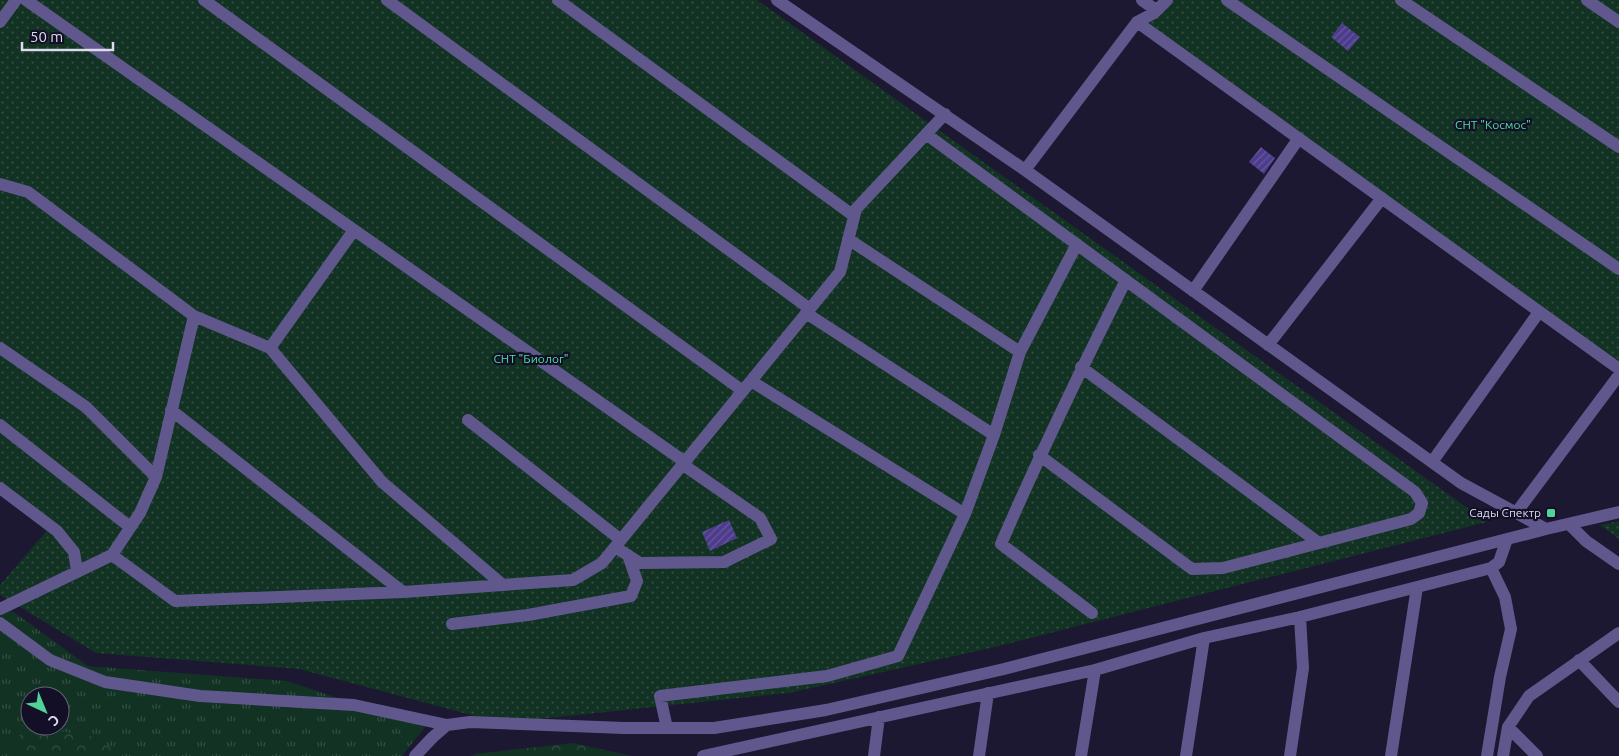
<svg xmlns="http://www.w3.org/2000/svg" width="1619" height="756" font-family="Ubuntu,sans-serif">
	<defs>
		<pattern id="grass-tufts" width="24" height="20" patternUnits="userSpaceOnUse" patternTransform="scale(1.25)"><rect width="24" height="20" fill="#123223"/><path d="M3 7l-1-3M5 7V3M7 7l1-3M15 17l-1-3M17 17v-4M19 17l1-3" fill="none" stroke="#344f43"/></pattern>
		<pattern id="forest-crowns" width="20" height="18" patternUnits="userSpaceOnUse" patternTransform="scale(1.25)"><rect width="20" height="18" fill="#123223"/><path d="M2 6a3 3 0 1 1 6 0M12 15a3 3 0 1 1 6 0" fill="none" stroke="#344f43"/></pattern>
		<pattern id="garden-dots" width="8" height="8" patternUnits="userSpaceOnUse" patternTransform="scale(1.25)"><rect width="8" height="8" fill="#123223"/><path d="M2 2h.1M6 6h.1" fill="none" stroke="#344f43" stroke-width="1.8" stroke-linecap="round"/></pattern>
		<pattern id="building-hatch" width="6" height="6" patternUnits="userSpaceOnUse" patternTransform="scale(1.25)"><rect width="6" height="6" fill="#4d3c8b"/><path d="M-1 1l2-2M0 6l6-6M5 7l2-2" fill="none" stroke="#66589c"/></pattern>
	</defs>
	<rect width="100%" height="100%" fill="#1c1831"/>
	<path fill="url(#grass-tufts)" fill-rule="evenodd" d="M0 602 88 666 287 681 425 727 402 756H0ZM30 696H60V726H30Z"/>
	<path fill="url(#forest-crowns)" d="M25 725 94 737 111 748V756H9Z
		M573 743 632 756H471L475 754Z"/>
	<path fill="url(#garden-dots)" d="M0 0H757L1487 522 995 647 789 693 501 723 299 669 96 653 0 595V585L50 527 0 485Z
		M1167 0H1619V375L1137 22Z
		M1619 521V539L1600 525Z"/>
	<path fill="url(#building-hatch)" d="M1342 23 1360 37 1348 51 1331 37Z
		M1261 147 1275 158 1264 174 1249 162Z
		M729 520 737 538 710 551 702 532Z"/>
	<g fill="none" stroke-linecap="round" stroke-linejoin="round">
		<path stroke="#60588d" stroke-width="12" d="M26 0 685 462
			M204 0 743 391
			M387 0 810 309
			M558 0 854 216
			M777 0 1025 170 1461 483 1546 529
			M1142 0 1156 10
			M1227 0 1619 269
			M1401 0 1619 147
			M1587 0 1619 22
			M0 22 16 0
			M1137 22 1619 369
			M926 134 1415 492 1422 503 1419 513 1411 519 1223 568 1192 569 1039 455
			M1025 170 1137 22 1154 13 1167 0
			M0 184 28 192 194 316 156 477 140 513 112 555 0 609
			M848 239 1020 352
			M1193 291 1299 138
			M806 313 994 435
			M194 316 270 348 382 482 503 585
			M1268 345 1382 198
			M0 348 86 407 156 477
			M270 348 354 230
			M1081 367 1319 543
			M751 381 965 514
			M171 410 403 592
			M468 420 621 540
			M0 425 130 527
			M1432 462 1539 312
			M0 488 57 531 74 552 77 571
			M1516 513 1619 375
			M1570 525 1586 541 1619 564
			M615 547 640 563 724 562 771 539 760 518 682 464
			M112 555 175 601 403 592 573 580 602 563 840 272 856 209 945 114
			M1092 613 1001 544C1040 454 1082 367 1126 280
			M0 623 50 660 105 682 200 696 354 705 447 725
			M452 624 528 615 631 596 637 581 628 555
			M1579 660 1619 702
			M1508 727 1537 756
			M667 728 660 696 827 676 898 656 965 514 994 435 1020 352 1077 244
			M415 756 433 737 447 725 470 722 624 728H714L826 710 1004 669 1546 529 1619 512
			M703 756 1095 670 1204 638 1300 617 1491 568 1499 562 1507 539
			M874 756 879 717
			M979 756 988 693
			M1081 756 1095 670
			M1186 756 1204 638
			M1290 756 1303 668 1300 617
			M1391 756 1417 587
			M1487 756 1500 677 1511 629 1505 597 1491 568
			M1503 756 1508 727 1529 696 1619 633"/>
	</g>
	<rect fill="#50d398" stroke="#130f27" stroke-width="2" x="1546" y="508" width="10" height="10" rx="2.5"/>
	<g text-anchor="middle" stroke-width="4.5" stroke-linejoin="round" paint-order="stroke">
		<g font-size="12" fill="#4ce1a0" stroke="#130f27">
			<text x="1493" y="129">СНТ "Космос"</text>
			<text x="531" y="363">СНТ "Биолог"</text>
		</g>
		<g font-size="12" fill="#dddced" stroke="#130f27" text-anchor="end">
			<text x="1541" y="517">Сады Спектр</text>
		</g>
	</g>
	<g transform="translate(45 711) rotate(136)"><circle r="24" fill="#130f27" stroke="#646176"/>
	<path d="M0-4L9 19L0 12L-9 19Z" fill="#50d398"/>
	<text y="-8" font-size="14" font-weight="bold" text-anchor="middle" fill="#dddced">С</text>
	</g>
	<path d="M22 42v8h91v-8" fill="none" stroke="#dddced" stroke-width="2.5"/>
	<text x="30" y="42" font-size="15" fill="#dddced" stroke="#130f27" stroke-width="4" paint-order="stroke">50 m</text>
</svg>
